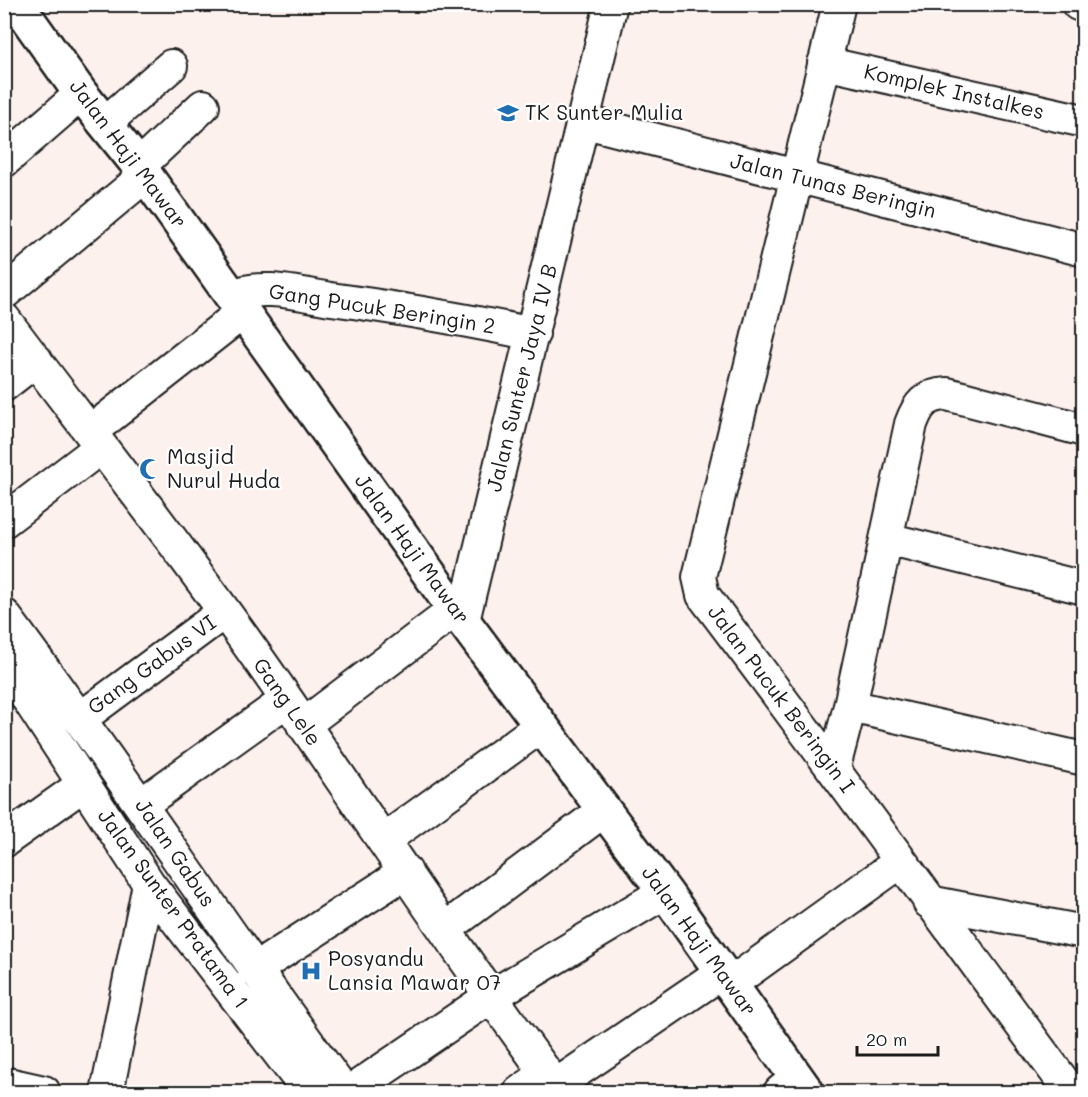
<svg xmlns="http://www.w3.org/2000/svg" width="1088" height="1097" font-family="Mali,sans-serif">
	<rect width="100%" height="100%" fill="#fdf1ee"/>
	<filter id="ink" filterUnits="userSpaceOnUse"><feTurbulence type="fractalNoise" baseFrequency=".0167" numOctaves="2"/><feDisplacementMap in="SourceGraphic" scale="12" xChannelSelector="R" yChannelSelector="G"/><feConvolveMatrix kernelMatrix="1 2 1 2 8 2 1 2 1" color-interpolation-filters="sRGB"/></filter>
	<g filter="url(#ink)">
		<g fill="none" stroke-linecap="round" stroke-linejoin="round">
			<defs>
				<path id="minor" d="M839 4 699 577 703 595C828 759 948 927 1071 1092
					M1078 4 1084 6
					M824 63 1084 121
					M582 121 1084 250
					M105 123 171 66
					M4 161 81 94
					M139 166 203 106
					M4 293 146 175
					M232 296C262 283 299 294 331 299 399 308 466 320 533 334
					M4 319C99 445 197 569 287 700 377 831 466 964 560 1092
					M4 385 36 360
					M90 432 243 312
					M4 521 101 447
					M887 539 1084 588
					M4 615C121 772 228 935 344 1092
					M463 621 611 4
					M4 662 149 884 309 1092
					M850 706 1084 759
					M81 718 224 612
					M303 725 455 610
					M834 767 850 706 911 424C918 405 925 395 947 394L1084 430
					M142 804 287 700
					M384 840 541 726
					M4 841 84 784
					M929 902 1084 932
					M445 929 603 811
					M254 970 406 872
					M730 984 900 862
					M4 1083 44 1092
					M555 1086 721 973
					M107 1092 149 884
					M350 1092 490 997 665 892
					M520 1092 546 1074
					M780 1092 797 1078"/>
				<path id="tertiary" d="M17 4 81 94 139 166 455 610 665 892 807 1092"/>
			</defs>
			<use href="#minor" stroke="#1c1c1c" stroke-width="36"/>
			<use href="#tertiary" stroke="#1c1c1c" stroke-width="38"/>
			<use href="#minor" stroke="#fff" stroke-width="32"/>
			<use href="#tertiary" stroke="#fff" stroke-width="33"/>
		</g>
	</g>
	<defs>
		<symbol id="school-bare" viewBox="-9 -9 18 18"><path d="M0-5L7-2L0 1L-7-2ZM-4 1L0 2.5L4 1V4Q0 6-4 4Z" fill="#1f6fb2" stroke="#fff" stroke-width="2.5" paint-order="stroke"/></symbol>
		<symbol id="mosque-bare" viewBox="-9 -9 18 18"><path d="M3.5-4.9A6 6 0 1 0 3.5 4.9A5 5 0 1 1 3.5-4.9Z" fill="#1f6fb2" stroke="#fff" stroke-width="2.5" paint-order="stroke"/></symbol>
		<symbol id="hospital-bare" viewBox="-9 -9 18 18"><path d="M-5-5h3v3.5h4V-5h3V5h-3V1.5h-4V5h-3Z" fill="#1f6fb2" stroke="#fff" stroke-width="2.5" paint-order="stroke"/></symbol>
	</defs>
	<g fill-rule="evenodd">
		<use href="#school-bare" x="493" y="98" width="30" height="30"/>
		<use href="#mosque-bare" x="135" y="454" width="30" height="30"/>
		<use href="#hospital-bare" x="296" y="956" width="30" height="30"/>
	</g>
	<g text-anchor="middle" stroke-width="4.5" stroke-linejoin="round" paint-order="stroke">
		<g font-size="21" fill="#1c1c1c" stroke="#fff">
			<text transform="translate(954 92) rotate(13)" y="7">Komplek Instalkes</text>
			<text transform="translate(128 154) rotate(53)" y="7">Jalan Haji Mawar</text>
			<text transform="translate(833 186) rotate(14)" y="7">Jalan Tunas Beringin</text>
			<text transform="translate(382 309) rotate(9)" y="7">Gang Pucuk Beringin 2</text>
			<text transform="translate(522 378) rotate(-76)" y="7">Jalan Sunter Jaya IV B</text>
			<text transform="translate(412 549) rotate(54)" y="7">Jalan Haji Mawar</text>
			<text transform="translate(152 665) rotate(-36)" y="7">Gang Gabus VI</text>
			<text transform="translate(781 699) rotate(53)" y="7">Jalan Pucuk Beringin I</text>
			<text transform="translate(287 702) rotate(55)" y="7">Gang Lele</text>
			<text transform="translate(175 853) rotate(56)" y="7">Jalan Gabus</text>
			<text transform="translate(173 909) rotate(54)" y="7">Jalan Sunter Pratama 1</text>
			<text transform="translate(699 941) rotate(54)" y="7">Jalan Haji Mawar</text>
		</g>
		<g font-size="21" fill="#1c1c1c" stroke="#fff" text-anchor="start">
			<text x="525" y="120">TK Sunter Mulia</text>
			<text x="167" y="464">Masjid<tspan x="167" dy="24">Nurul Huda</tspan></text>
			<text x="328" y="966">Posyandu<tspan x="328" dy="24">Lansia Mawar 07</tspan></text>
		</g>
	</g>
	<rect width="1088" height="1097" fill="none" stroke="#fff" stroke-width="24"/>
	<rect x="12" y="12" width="1064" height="1073" fill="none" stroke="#1c1c1c" stroke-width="2" filter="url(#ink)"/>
	<path d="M857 1046v9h81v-9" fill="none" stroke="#1c1c1c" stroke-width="3"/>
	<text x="866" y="1046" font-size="18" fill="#1c1c1c" stroke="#ffffff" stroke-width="4.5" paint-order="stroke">20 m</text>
</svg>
